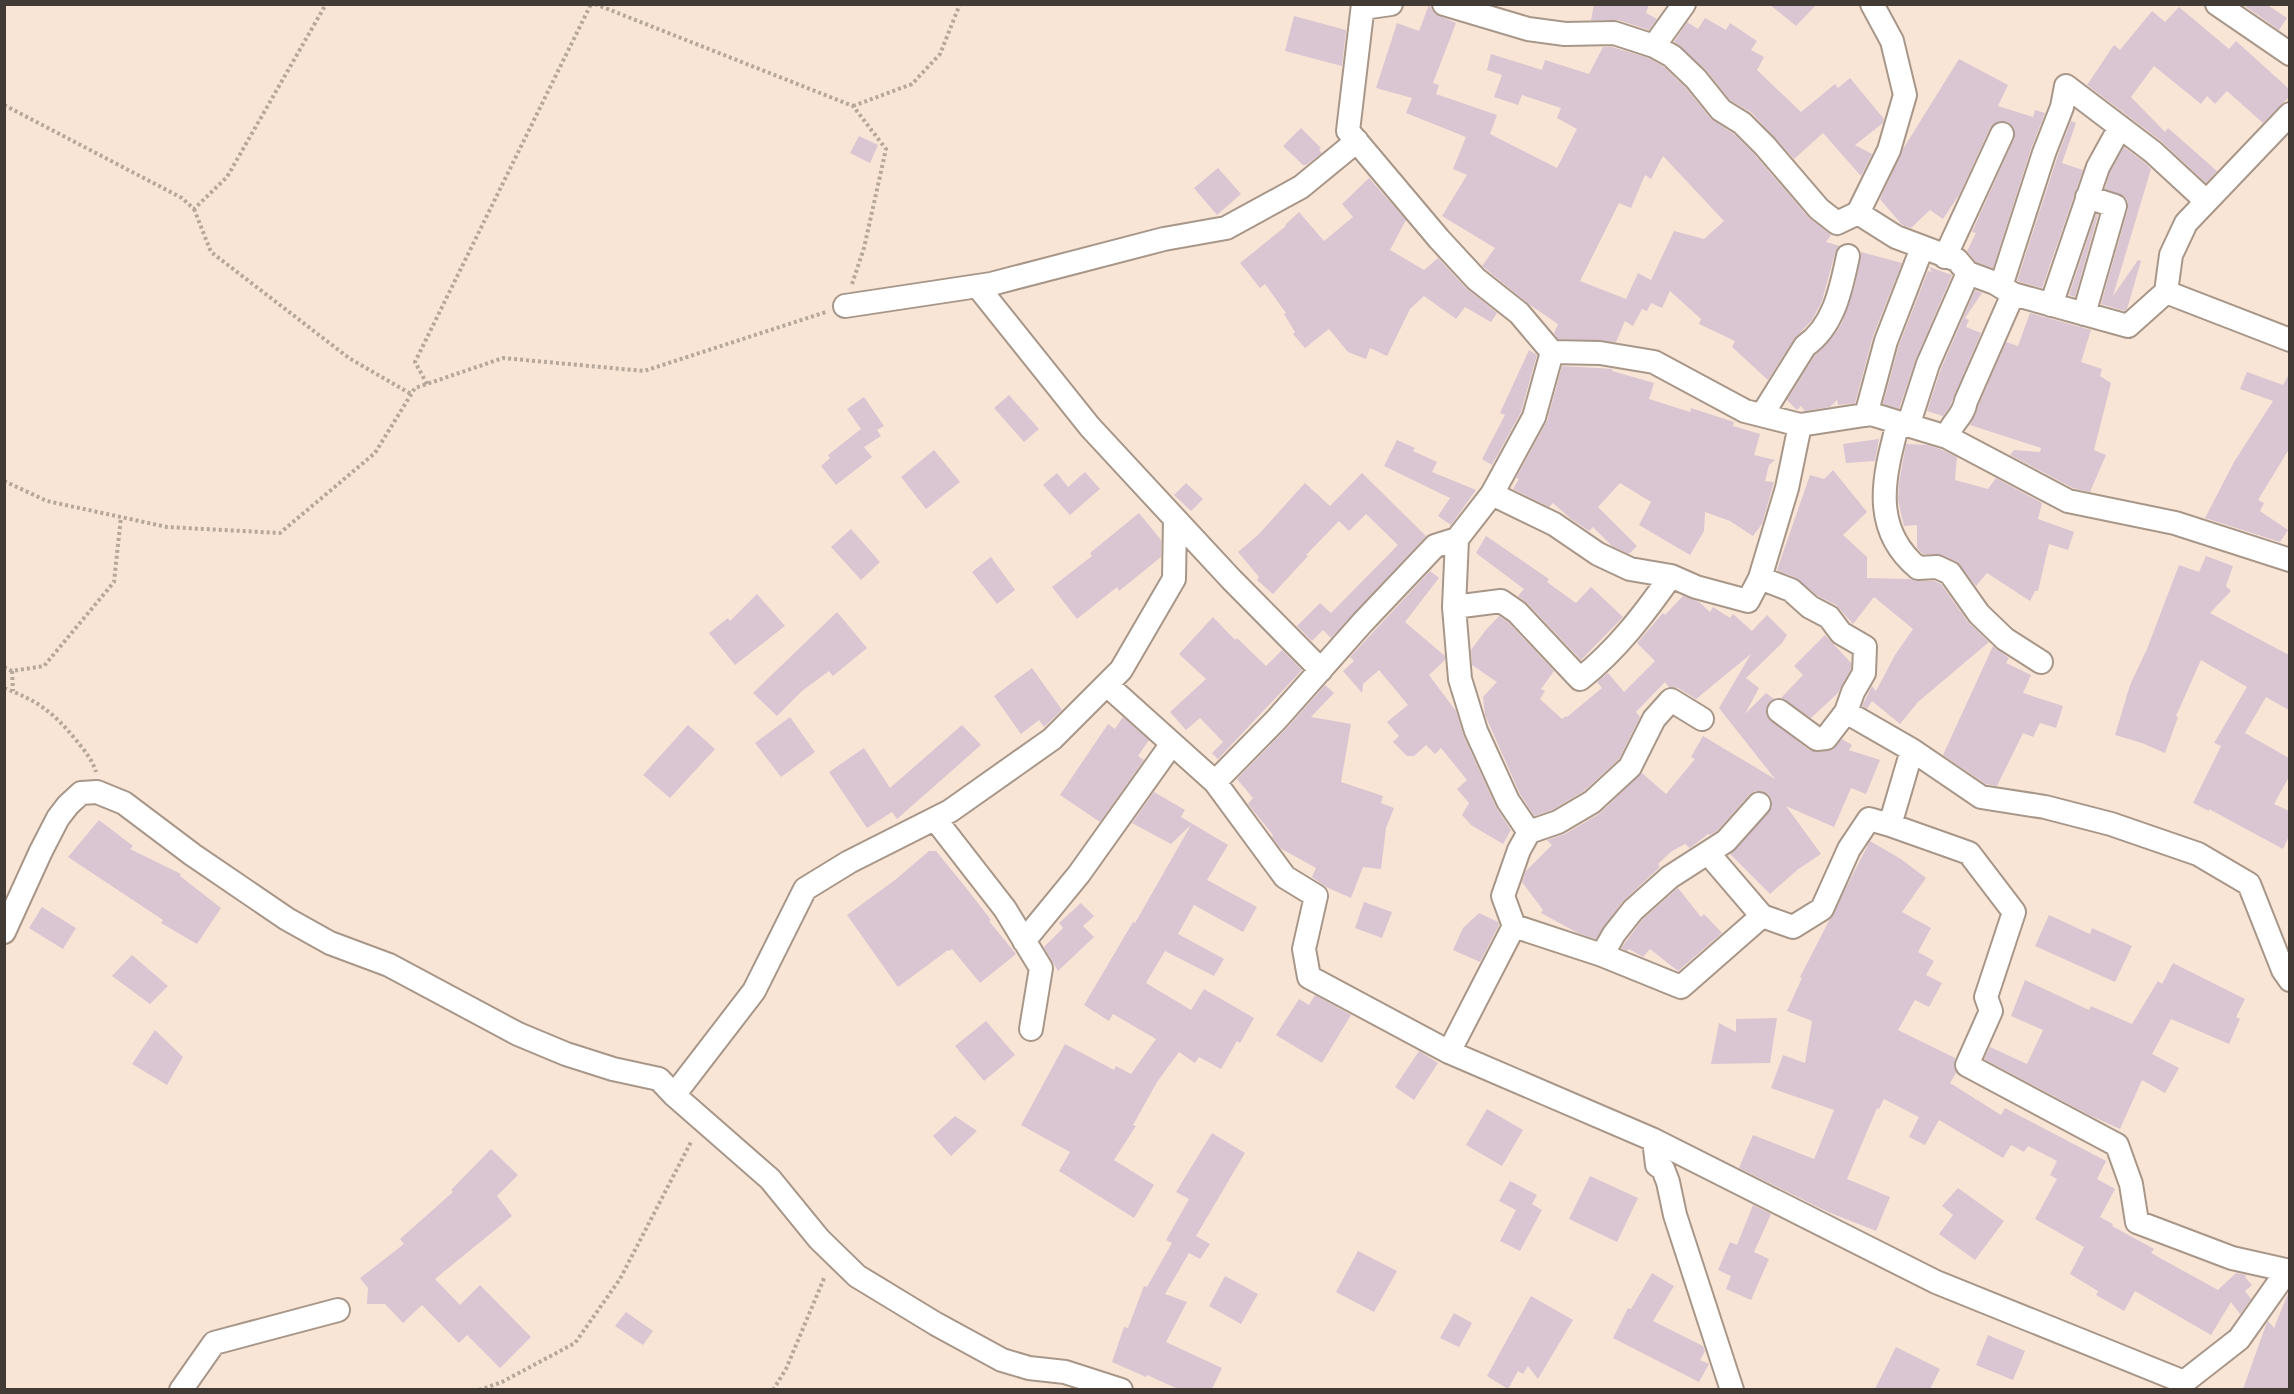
<svg xmlns="http://www.w3.org/2000/svg" width="2294" height="1394" font-family="Ubuntu,sans-serif">
	<rect width="100%" height="100%" fill="#f9e5d6"/>
	<path fill="#dac5d3" fill-rule="evenodd" d="M1594 4H1649L1646 13 1657 19 1649 30 1618 20H1591Z
		M1769 4H1817L1796 26Z
		M2242 4H2266L2287 18 2279 30Z
		M1429 5 1435 14 1456 23 1433 83 1439 85 1436 94 1497 115 1490 134 1557 168 1577 129 1557 118 1561 108 1522 95 1518 105 1494 97 1502 75 1487 70 1491 54 1542 70 1545 60 1589 74 1603 47H1612L1649 58 1664 67 1686 88 1711 119 1734 134 1755 155 1809 218 1831 235 1826 242 1840 246 1835 253 1822 301 1812 320 1794 339 1768 380 1732 347 1735 341 1699 324 1701 319 1670 291 1662 308 1651 303 1647 311 1642 309 1633 326 1625 321 1616 342 1558 339 1554 333 1558 324 1530 305 1482 266 1495 248 1442 216 1467 175 1453 169 1466 137 1406 113 1412 98 1376 88 1397 23 1419 31ZM1663 156 1724 221 1704 239 1674 231 1651 280 1638 273 1626 299 1580 281 1619 203 1631 208 1645 175 1651 179Z
		M2179 7 2229 49 2236 41 2289 89V97L2263 123 2227 91 2215 104 2207 96 2201 104 2154 66 2131 97 2165 132 2168 128 2217 171 2206 183 2161 141 2087 85 2114 45 2120 50 2152 11 2165 22Z
		M1294 16 1346 30 1342 66 1285 51Z
		M1705 18 1726 30 1730 23 1757 41 1751 50 1764 57 1757 70 1801 112 1835 84 1838 88 1850 78 1884 119 1883 123 1855 145 1872 154 1861 176 1823 133 1794 159 1752 113 1730 100 1705 69 1674 42 1687 22 1698 29Z
		M1959 59 2008 85 1998 106 2033 117 2035 110 2045 113 2031 149 1993 268 1976 262 1967 251 1976 233 1972 232 2014 139 2013 127 2008 122 2000 121 1990 128 1959 195 1943 219 1930 210 1911 228 1902 225 1880 199 1903 149Z
		M2071 121 2076 123 2062 163 2083 170 2042 288 2017 281 2057 158Z
		M1301 128 1321 148 1319 150 1322 153 1306 165H1303L1283 146Z
		M859 136 878 145 870 163 850 153Z
		M2124 147 2144 162 2151 169 2113 296 2138 260 2141 261 2127 309 2125 311 2101 304 2128 209V202L2124 196 2105 189 2110 172Z
		M1218 168 1241 194 1217 215 1194 188Z
		M1369 178 1406 220 1390 250 1424 270 1438 258 1466 288 1497 313 1491 322 1465 307 1456 319 1424 296 1410 309 1387 356 1370 348 1366 359 1348 352 1329 329 1305 348 1293 334 1295 332 1284 314 1286 313 1265 284 1260 288 1240 263 1286 226 1285 225 1299 212 1324 241 1353 217 1342 204Z
		M2096 214 2098 215 2075 297 2069 295Z
		M1861 252 1902 263 1873 336 1855 403 1838 405 1837 400 1830 407 1805 411 1801 406 1797 410 1787 400 1815 355 1833 337 1842 323 1855 285Z
		M1929 267 1952 275 1916 359 1899 409 1883 404 1899 345 1928 271 1932 272Z
		M1975 290 1982 293 1965 318 1969 320 1966 327 1981 333 1949 408 1943 416 1927 411 1941 369Z
		M2030 313 2091 330 2081 362 2102 369 2100 376 2111 383 2094 450 2106 455 2090 492 2073 488 2010 455 2014 450 2040 452 2041 448 1970 425 2006 342 2018 346Z
		M1529 350 1537 355 1521 412 1492 465 1482 459 1505 415 1500 413Z
		M1562 366 1613 369 1612 371 1654 383 1649 399 1690 412 1691 408 1734 422 1733 426 1760 434 1754 455 1775 460 1769 465 1765 481 1774 482 1762 524 1753 536 1730 521 1705 512 1704 531 1690 555 1639 525 1651 502 1620 483 1598 507 1637 546 1629 554 1612 546 1593 527 1589 531 1571 519 1553 503 1549 507 1513 489 1519 479 1516 478 1547 421Z
		M2247 372 2283 385 2289 374V449L2258 500 2264 503 2260 511 2288 530 2280 542 2205 518 2234 462 2273 401 2240 389Z
		M1009 395 1039 429 1024 442 994 408Z
		M864 397 884 426 877 430 881 436 864 447 872 457 836 485 821 466 830 458 828 455 861 429 847 409Z
		M1879 439 1875 461 1846 463 1843 444Z
		M1397 440 1415 448 1413 451 1437 462 1432 472 1476 490 1451 525 1438 516 1450 498 1384 466Z
		M1906 444 1928 445 1942 450 1957 457 1955 480 1988 489 1996 478 2042 503 2038 519 2074 532 2068 550 2049 544 2038 591H2035L2030 601 1987 573 1976 586 1956 561 1942 555 1923 554 1917 548V525L1904 526 1898 500 1899 483Z
		M934 450 960 482 926 509 901 477Z
		M1833 470 1867 512 1843 535 1867 557V578L1910 579 1918 581H1934L1941 584 1968 622 1989 642 1918 702 1900 724 1872 701 1867 709 1862 706 1872 686 1876 691 1895 655 1913 629 1874 597 1853 624 1836 605 1818 596 1796 578 1777 570 1810 475 1824 479Z
		M1085 472 1100 489 1070 515 1043 485 1057 473 1068 487Z
		M1362 473 1426 536 1331 638 1323 630 1312 641 1297 626 1320 603 1331 613 1398 545 1366 514 1349 531 1339 521 1306 555 1308 556 1273 594 1257 580 1259 577 1238 552 1258 535 1305 483 1330 506Z
		M1186 483 1203 499 1191 511 1174 495Z
		M1139 513 1161 540V557L1119 591 1117 587 1077 619 1052 587 1092 556 1090 553Z
		M851 529 880 562 861 580 831 547Z
		M1486 536 1549 579 1547 582 1576 603 1591 587 1623 617 1581 660 1527 603 1518 596 1524 589 1476 553Z
		M2206 556 2233 566 2226 586 2231 591 2210 613 2289 655V710L2266 697 2245 733 2289 758V777L2274 804 2289 811V836L2283 849 2209 809V811L2193 803 2221 746 2214 743 2247 687 2201 660 2176 716 2178 717 2165 753 2142 743 2115 735 2130 685 2147 649 2179 565 2199 572Z
		M991 557 1015 590 997 604 972 572Z
		M1430 571 1439 578 1405 622 1445 656V660L1429 675 1456 711 1464 737 1496 807 1511 830 1503 844 1471 825 1462 815 1469 803 1457 789 1467 780 1441 748 1435 754 1426 745 1414 756H1407L1393 742 1399 736 1387 722 1408 705 1379 670 1363 684 1362 693 1343 671 1354 661 1350 657Z
		M757 594 785 626 735 665 709 633 728 618 730 621Z
		M1683 596 1699 602 1710 612 1713 607 1730 618 1733 614 1752 631 1767 615 1787 635 1782 643 1746 678 1759 688 1745 714 1766 693 1774 699 1769 703 1766 709 1767 717 1809 750 1818 752 1832 750 1842 739 1852 745 1849 750 1880 760 1866 794 1851 788 1834 827 1786 806 1821 854 1797 870 1770 894 1730 854 1772 807V800L1768 794 1762 791H1755L1749 795 1717 831 1710 835 1708 834 1690 848 1685 844 1672 851 1658 864 1660 867 1622 902 1596 939 1578 933 1541 913 1543 910 1522 882 1526 871 1552 845 1547 840 1565 834 1599 814 1642 773 1666 794 1695 759 1691 757 1703 736 1775 779 1719 708 1751 654 1696 699 1678 688 1669 687 1665 682 1636 712 1640 717 1619 759 1584 791 1552 810 1534 816 1520 794 1485 715 1483 697 1497 682 1472 665 1471 650 1485 631 1499 616 1508 622 1554 671 1541 689 1545 691 1540 699 1562 719 1566 716 1567 717 1602 688 1597 682 1608 673 1624 692 1655 661 1637 643 1663 613 1665 615Z
		M837 612 867 648 833 676 829 671 802 691 777 716 753 693Z
		M1213 617 1235 640 1237 638 1266 666 1282 650 1302 670 1218 759 1212 753 1223 742 1200 718 1186 730 1170 712 1206 679 1179 654Z
		M1825 635 1851 663V669L1838 693 1811 718 1781 698 1803 675 1794 666Z
		M1993 646 2009 658 2006 663 2031 675 2023 693 2063 706 2056 728 2040 723 2033 737 2023 733 1997 786 1986 784 1943 755Z
		M1032 668 1062 710 1044 727 1039 720 1021 734 994 696Z
		M1325 685 1334 693 1311 717 1351 724 1341 782 1383 796 1381 803 1394 808 1386 828 1381 869 1363 867 1351 898 1326 887 1312 877 1316 868 1280 848 1272 837 1273 835 1248 804 1253 798 1237 779 1287 728Z
		M790 717 815 752 781 777 755 743Z
		M1123 717 1149 740 1138 756 1144 760 1100 822 1060 795 1108 724 1115 729Z
		M688 725 715 749 670 798 643 775Z
		M962 725 981 745 897 819 892 812 867 828 829 772 864 748 890 788Z
		M1154 792 1185 810 1181 817 1228 845 1207 880 1257 907 1243 932 1194 905 1178 934 1224 959 1214 976 1165 951 1146 983 1191 1010 1204 989 1254 1018 1240 1043 1237 1041 1221 1069 1199 1057 1195 1063 1179 1052 1157 1082 1133 1125 1136 1126 1114 1160 1154 1185 1134 1218 1059 1171 1070 1152 1021 1125 1065 1044 1114 1070 1116 1066 1131 1074 1156 1039 1113 1014 1109 1021 1084 1005 1133 922 1135 923 1191 825 1171 844 1132 823Z
		M99 820 133 846 130 849 181 874 180 876 221 908 197 944 161 923 163 920 68 857Z
		M1870 841 1901 859 1926 878 1902 912 1931 928 1918 952 1934 961 1926 975 1942 983 1929 1007 1915 1000 1898 1030 1955 1058 1954 1066 1956 1073 1950 1083 2001 1115 2005 1108 2106 1161 2097 1179 2115 1189 2100 1217 2113 1224 2112 1226 2154 1249 2151 1253 2218 1290 2236 1273 2246 1275 2245 1277 2252 1285 2245 1291 2251 1299 2240 1314 2231 1302 2211 1335 2135 1291 2124 1311 2096 1295 2098 1291 2070 1274 2084 1247 2035 1219 2057 1179 2050 1175 2057 1161 2028 1146 2024 1152 2011 1145 2003 1158 1939 1120 1925 1145 1909 1137 1919 1117 1884 1099 1879 1109 1877 1108 1847 1179 1890 1197 1876 1231 1828 1212 1739 1168 1753 1135 1814 1159 1834 1110 1771 1088 1783 1055 1805 1063 1812 1021 1787 1011 1802 978 1800 977Z
		M929 851H936L967 889 991 920 989 921 1016 954 980 983 952 949 949 951 948 950 898 987 847 915 895 880Z
		M1678 888 1701 917 1704 914 1722 933 1678 971 1650 949 1643 957 1629 949 1627 951 1621 948 1643 919Z
		M1364 902 1392 912 1382 938 1355 928Z
		M1081 903 1094 916 1083 926 1094 937 1058 971 1044 947 1063 928 1059 923Z
		M42 907 76 928 63 949 29 928Z
		M1479 913 1498 922 1499 925 1480 962 1453 950 1463 928Z
		M2049 915 2090 934 2092 928 2132 946 2115 982 2035 946Z
		M132 955 168 986 150 1004 112 976Z
		M2173 963 2245 999 2236 1017 2240 1019 2229 1044 2171 1019 2152 1054 2179 1068 2165 1093 2142 1080 2120 1129 2089 1115 1984 1059 1990 1047 2027 1064 2043 1030 2011 1016 2025 980 2089 1010 2091 1006 2132 1024 2158 981 2162 984Z
		M1315 995 1351 1015 1322 1063 1276 1035 1299 999 1309 1005Z
		M1777 1018 1770 1063 1711 1064 1719 1023 1736 1032V1019Z
		M986 1021 1015 1055 984 1081 955 1046Z
		M155 1030 183 1057 167 1085 132 1064Z
		M1419 1051 1438 1063 1414 1100 1395 1087Z
		M1487 1109 1523 1130 1502 1166 1466 1145Z
		M955 1116 977 1131 951 1156 933 1136Z
		M1212 1133 1245 1153 1196 1236 1210 1244 1200 1259 1189 1253 1165 1294 1187 1302 1166 1342 1222 1368 1212 1389H1178L1147 1375 1146 1377 1112 1362 1124 1327 1128 1328 1144 1286 1147 1287 1172 1243 1166 1240 1189 1199 1176 1192Z
		M491 1149 518 1175 497 1196 512 1216 435 1279 460 1305 480 1285 531 1337 500 1368 467 1335 459 1343 422 1305 403 1323 385 1304H367L368 1288 360 1278 404 1244 400 1239 453 1192 451 1190Z
		M1590 1176 1638 1198 1617 1242 1569 1219Z
		M1510 1181 1537 1195 1532 1204 1542 1210 1520 1251 1500 1241 1516 1210 1499 1201Z
		M1958 1188 2004 1221 1975 1260 1939 1234 1953 1215 1942 1206Z
		M1753 1205 1771 1214 1754 1252 1769 1259 1751 1300 1726 1289 1731 1276 1718 1270 1730 1242 1737 1245Z
		M1358 1251 1397 1271 1374 1312 1336 1292Z
		M1652 1273 1674 1286 1653 1321 1703 1346 1705 1351 1700 1360 1709 1364 1699 1382 1613 1338 1628 1308 1631 1309Z
		M1225 1276 1258 1294 1241 1324 1209 1306Z
		M2289 1291V1389H2243L2267 1322 2268 1321 2274 1328Z
		M1531 1296 1573 1320 1538 1379 1528 1366 1523 1374 1518 1371 1508 1389 1487 1376Z
		M626 1312 653 1331 643 1345 615 1326Z
		M1454 1313 1472 1323 1459 1347 1440 1338Z
		M1988 1335 2025 1351 2013 1380 1976 1365Z
		M1896 1347 1940 1369 1930 1389H1875Z"/>
	<g fill="none" stroke-linecap="round" stroke-linejoin="round">
		<defs>
			<path id="minor" d="M1363 4 1348 131 1439 239 1476 279 1519 313 1552 352 1600 353 1654 362 1745 411 1800 425 1871 414 1947 437 2068 501 2175 523 2290 560
				M1444 4 1528 29 1565 34 1614 33 1654 46 1672 56 1696 79 1721 110 1742 123 1765 146 1819 209 1837 223 1858 213
				M1872 4 1892 41 1905 95 1889 150 1858 213 1896 237 1957 260 1968 273 1995 283 2013 294 2128 326 2166 292 2290 340
				M2217 4 2290 54
				M1363 8 1391 4
				M1654 46 1684 4
				M1945 257 2002 134
				M2001 286 2044 153 2062 107 2066 86 2153 152 2206 201
				M978 287 1090 427 1231 579 1321 670
				M2166 292 2171 255 2186 223 2290 114
				M2051 305 2098 167 2120 127
				M845 306 991 284 1164 239 1226 228 1301 187 1357 141
				M2084 314 2115 206 2087 197
				M1762 415 1805 346C1834 326 1841 289 1848 256
				M1866 415 1886 341 1922 248
				M1898 423C1884 476 1870 528 1918 568L1937 567 1950 573 1979 614 2005 639 2041 662
				M1800 425 1787 488 1760 578 1791 590 1810 607 1829 617 1841 633 1865 647 1864 673 1853 692 1846 712 1912 750 1890 825 1969 853 2014 912 1986 997 1991 1011 1967 1065 2117 1145 2131 1184 2137 1222 2232 1258 2290 1271
				M1908 426 1928 364 1968 273
				M1947 437C1952 421 1963 418 1966 401L2013 294
				M1492 494 1554 524 1598 554 1630 569 1671 576 1696 587 1748 601 1760 578
				M1454 607 1501 601 1517 612 1580 679C1617 650 1644 614 1671 576
				M1107 685 1215 782 1285 877 1316 896 1304 949 1309 977 1449 1052 1654 1140 1936 1282 2184 1382 2239 1339 2287 1271
				M1779 711 1817 739 1826 738 1846 712
				M1912 750 1981 797 2045 807 2111 824 2198 854 2249 884 2283 970 2290 980
				M1215 782 1277 719 1363 622 1435 546 1457 539
				M935 819 1005 909 1041 968 1031 1029
				M1529 832 1508 801 1476 731 1460 679 1454 607 1457 539 1492 494 1534 417 1552 352
				M1762 916 1793 927 1822 909 1849 849 1869 819 1890 825
				M1514 926 1503 896 1519 850 1529 832 1558 822 1592 802 1630 767 1654 719 1671 700 1702 719
				M4 932 41 851 58 818 68 805 81 793 97 792 124 803 193 855 287 919 330 943 389 965 518 1034 566 1054 613 1069 659 1079 674 1095 770 1179 819 1239 857 1276 936 1324 1002 1360 1029 1368 1065 1372 1121 1390
				M1024 941 1079 874 1171 745
				M1602 955 1681 987 1762 916 1708 853
				M1449 1052 1514 926 1602 955 1614 934 1633 910 1670 877 1726 841 1759 804
				M674 1095 754 991 805 889 849 862 950 811 1052 739 1121 670 1174 579 1175 519
				M1654 1140 1657 1165 1663 1169 1668 1182 1675 1215 1732 1390
				M181 1390 214 1343 338 1310"/>
		</defs>
		<use href="#minor" stroke="#a89789" stroke-width="26"/>
		<path stroke="#b6a79b" stroke-width="4" stroke-dasharray="3 3" stroke-linecap="butt" d="M595 4 853 106 886 149 864 248 852 284
			M4 105 182 198 194 209 227 177 326 4
			M853 106 912 84 940 54 960 4
			M194 209 211 252 349 358 411 394
			M427 384 415 362 591 4
			M4 481 47 501 167 527 280 533 375 453 415 388 503 358 644 371 826 312
			M4 667 12 671 44 666 114 582 121 517
			M12 671 13 691
			M4 688C38 701 53 712 76 740 84 750 92 759 96 772
			M479 1390 502 1382 575 1343 620 1279 692 1140
			M773 1390 786 1369 825 1276"/>
		<use href="#minor" stroke="#fff" stroke-width="22"/>
	</g>
	<rect width="2294" height="1394" fill="none" stroke="#423a34" stroke-width="12"/>
</svg>
